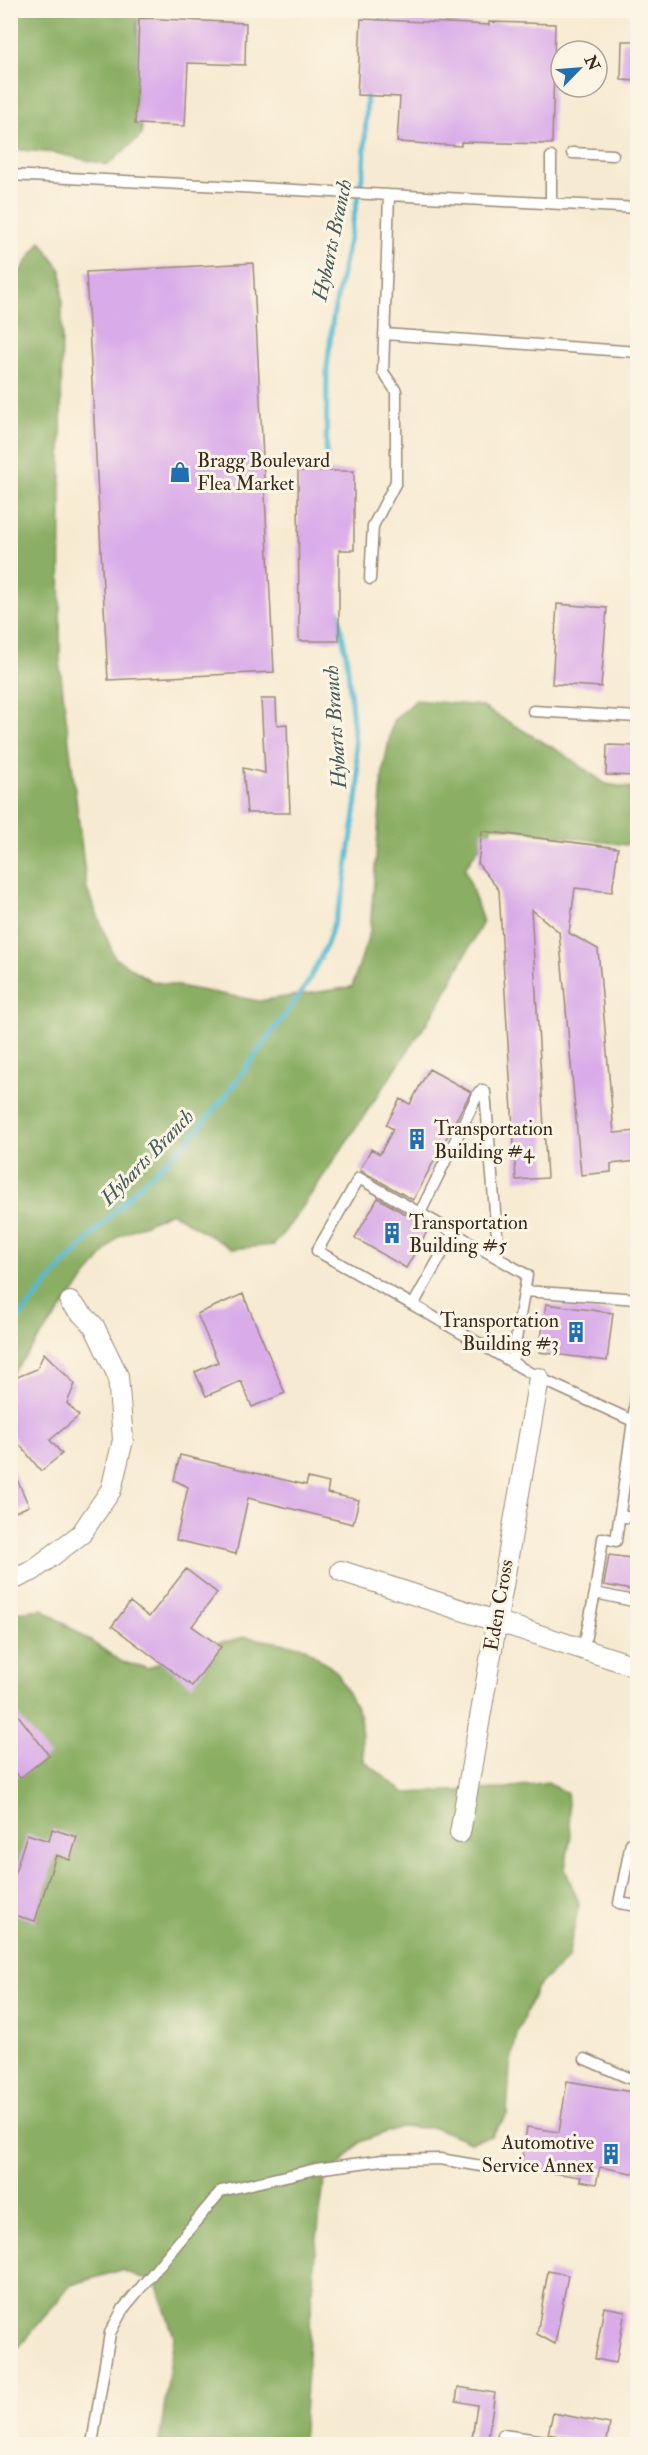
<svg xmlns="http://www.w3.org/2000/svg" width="648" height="2455" font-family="'IM FELL Double Pica',serif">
	<rect width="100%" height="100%" fill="#fcf5e5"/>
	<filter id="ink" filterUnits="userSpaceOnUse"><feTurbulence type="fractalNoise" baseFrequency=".0167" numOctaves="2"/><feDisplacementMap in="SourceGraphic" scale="12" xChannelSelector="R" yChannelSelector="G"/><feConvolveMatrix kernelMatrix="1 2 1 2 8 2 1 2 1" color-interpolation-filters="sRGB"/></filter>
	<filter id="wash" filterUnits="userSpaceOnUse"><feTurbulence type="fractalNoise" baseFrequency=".008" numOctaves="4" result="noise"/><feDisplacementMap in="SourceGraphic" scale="24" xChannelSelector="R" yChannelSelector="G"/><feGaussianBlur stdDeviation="1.35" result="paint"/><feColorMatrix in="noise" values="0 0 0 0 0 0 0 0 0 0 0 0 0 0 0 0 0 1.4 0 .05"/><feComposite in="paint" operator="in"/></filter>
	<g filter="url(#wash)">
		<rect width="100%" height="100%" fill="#f7ead2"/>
		<path fill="#8aae63" stroke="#626c40" stroke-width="1.5" d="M10 11H155L137 23 142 135 108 165 55 153 11 149Z
			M41 241 62 272 60 667 87 890 115 958 151 981 259 1001 352 987 370 931 383 770 393 721 416 700 481 706 562 753 606 784 637 789 638 835 626 845 493 826 465 868 483 922 438 1006 297 1215 274 1245 232 1249 171 1212 117 1237 11 1375 10 286Z
			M42 1609 122 1662 148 1668 184 1651 246 1637 304 1647 337 1672 360 1716 364 1761 405 1793 500 1789 548 1782 567 1793 571 1835 565 1869 579 1903 568 1958 537 1987 517 2034 510 2066 507 2115 491 2136 470 2142 436 2128 400 2127 360 2142 324 2182 315 2253 302 2444H159L174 2337 156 2283 121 2270 71 2285 19 2347 11 2353 10 1613Z"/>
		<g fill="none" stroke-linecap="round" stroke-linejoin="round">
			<path stroke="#54b9d2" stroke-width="5" d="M379 10 382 26
				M326 476 327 367 333 317 364 168 367 90
				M10 1329 58 1271 138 1187 186 1143 224 1098 307 984 327 944 343 895 359 785 347 660 338 611"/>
		</g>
		<g id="blocks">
			<path fill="#d9ace9" d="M139 18 246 23 245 65 188 63 185 126 135 124Z
				M361 19 489 25V22L555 24 552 144 461 142V146L397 142 400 97 357 95Z
				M622 41H638V81L621 80Z
				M253 263 274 672 108 680 86 272Z
				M298 471H354V550H339V641H299Z
				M557 604 607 608 601 687 552 684Z
				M261 699H276L277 725 287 724 290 813H247L243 768 265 773Z
				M607 745 638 746V776L606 775Z
				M482 831 618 848 612 892 575 888 569 933 598 949 614 1133 638 1131V1161L611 1164V1172L581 1175 559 932 531 909 547 1178 516 1180 499 890 478 864Z
				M429 1069 471 1092 413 1200 360 1170 371 1149 380 1154 393 1129 386 1125 400 1099 410 1104Z
				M378 1198 429 1228 406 1268 355 1238Z
				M243 1294 285 1393 252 1407 241 1381 206 1396 195 1372 218 1362 197 1314Z
				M546 1304 613 1313 607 1361 539 1352Z
				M44 1353 75 1384 67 1403 79 1416 50 1440 62 1454 41 1471 10 1433V1380L37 1369Z
				M180 1455 306 1485 308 1478 329 1483 327 1493 359 1500 353 1524 248 1498 236 1554 176 1540 188 1487 174 1480Z
				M10 1464 29 1506 10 1514Z
				M609 1555 638 1559V1591L604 1585Z
				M186 1569 217 1593 192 1626 221 1647 192 1686 112 1626 130 1602 149 1617Z
				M10 1705 49 1755 20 1778 10 1766Z
				M52 1829 77 1837 70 1860 56 1855 35 1921 10 1914V1888L27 1834 49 1841Z
				M567 2081 638 2093V2174L600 2167 596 2184 580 2181 581 2177 521 2168 527 2127 559 2132Z
				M548 2271 568 2275 555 2344 537 2334Z
				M604 2307 625 2311 616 2363 595 2359Z
				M458 2387 495 2393 487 2445H471L477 2405 456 2401Z
				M553 2413 610 2424 606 2445 548 2434Z"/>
		</g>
	</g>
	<g filter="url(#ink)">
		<use href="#blocks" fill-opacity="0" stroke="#998a78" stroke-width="1.5"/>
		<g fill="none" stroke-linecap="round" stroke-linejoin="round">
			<defs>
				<path id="lane" d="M572 153 613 155
					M10 175 389 195
					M551 203V157
					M384 334 638 352
					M370 579 373 526 396 482V391L383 372 389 195 638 208
					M533 711 638 717
					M420 1213 479 1092 482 1090 485 1092 499 1259
					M454 1232 413 1305 317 1251 359 1178 527 1275 512 1363
					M524 1291 638 1299
					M413 1305 539 1378 633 1421 616 1541 603 1538 595 1593
					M633 1421 638 1379
					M620 1516 638 1519
					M583 1650 595 1593 638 1602
					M638 1845 631 1843 619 1903 638 1906
					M585 2059 638 2082
					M503 2435 567 2444
					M92 2444 110 2333 123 2309 221 2191 316 2169 383 2160 440 2159 487 2167"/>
				<path id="street" d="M341 1571 638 1667
					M10 1581 32 1571 81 1534 111 1490 123 1440 118 1376 94 1326 70 1302
					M460 1833 539 1378"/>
			</defs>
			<use href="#lane" stroke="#998a78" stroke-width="13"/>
			<use href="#street" stroke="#998a78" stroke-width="22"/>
			<use href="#lane" stroke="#fff" stroke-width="10"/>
			<use href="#street" stroke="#fff" stroke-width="20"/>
		</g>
	</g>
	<defs>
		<symbol id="shop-bare" viewBox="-9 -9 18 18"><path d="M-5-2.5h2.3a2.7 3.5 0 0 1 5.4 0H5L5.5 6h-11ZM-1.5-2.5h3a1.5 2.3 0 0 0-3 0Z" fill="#1f6fb2" stroke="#fcf5e5" stroke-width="2.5" paint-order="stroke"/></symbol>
		<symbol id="building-bare" viewBox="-9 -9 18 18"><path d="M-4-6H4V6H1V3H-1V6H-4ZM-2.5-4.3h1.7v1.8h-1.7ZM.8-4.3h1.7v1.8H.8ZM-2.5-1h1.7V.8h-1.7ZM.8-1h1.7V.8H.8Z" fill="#1f6fb2" stroke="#fcf5e5" stroke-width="2.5" paint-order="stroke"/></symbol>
	</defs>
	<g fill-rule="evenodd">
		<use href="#shop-bare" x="165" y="457" width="30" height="30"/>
		<use href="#building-bare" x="402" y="1124" width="30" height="30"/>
		<use href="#building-bare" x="377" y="1218" width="30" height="30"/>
		<use href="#building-bare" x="561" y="1317" width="30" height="30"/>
		<use href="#building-bare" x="596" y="2139" width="30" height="30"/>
	</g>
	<g text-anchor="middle" stroke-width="6" stroke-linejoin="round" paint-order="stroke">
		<g font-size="20" fill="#3b2a1e" stroke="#fcf5e5" text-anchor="start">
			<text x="197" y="467">Bragg Boulevard<tspan x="197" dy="23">Flea Market</tspan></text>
			<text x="434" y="1135">Transportation<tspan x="434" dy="23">Building #4</tspan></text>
			<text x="409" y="1229">Transportation<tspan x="409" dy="23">Building #5</tspan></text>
			<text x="559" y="1327" text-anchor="end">Transportation<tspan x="559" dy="23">Building #3</tspan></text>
			<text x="594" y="2149" text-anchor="end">Automotive<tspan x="594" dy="23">Service Annex</tspan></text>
		</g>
		<g font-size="20" fill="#3b2a1e" stroke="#fcf5e5">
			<text transform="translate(498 1605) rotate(-80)" y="7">Eden Cross</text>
		</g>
		<g font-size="21" font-style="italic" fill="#445c5d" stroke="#fcf5e5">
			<text transform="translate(332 240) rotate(-78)" y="7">Hybarts Branch</text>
			<text transform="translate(335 727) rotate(-94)" y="7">Hybarts Branch</text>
			<text transform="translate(147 1157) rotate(-46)" y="7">Hybarts Branch</text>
		</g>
	</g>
	<rect width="648" height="2455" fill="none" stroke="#fcf5e5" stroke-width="36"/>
	<g transform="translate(579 69) rotate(65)"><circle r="28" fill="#fcf5e5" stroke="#afa495" stroke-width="1.5"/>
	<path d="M0-4.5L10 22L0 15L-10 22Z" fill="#1f6fb2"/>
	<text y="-9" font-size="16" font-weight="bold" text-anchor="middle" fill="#3b2a1e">N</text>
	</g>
</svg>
